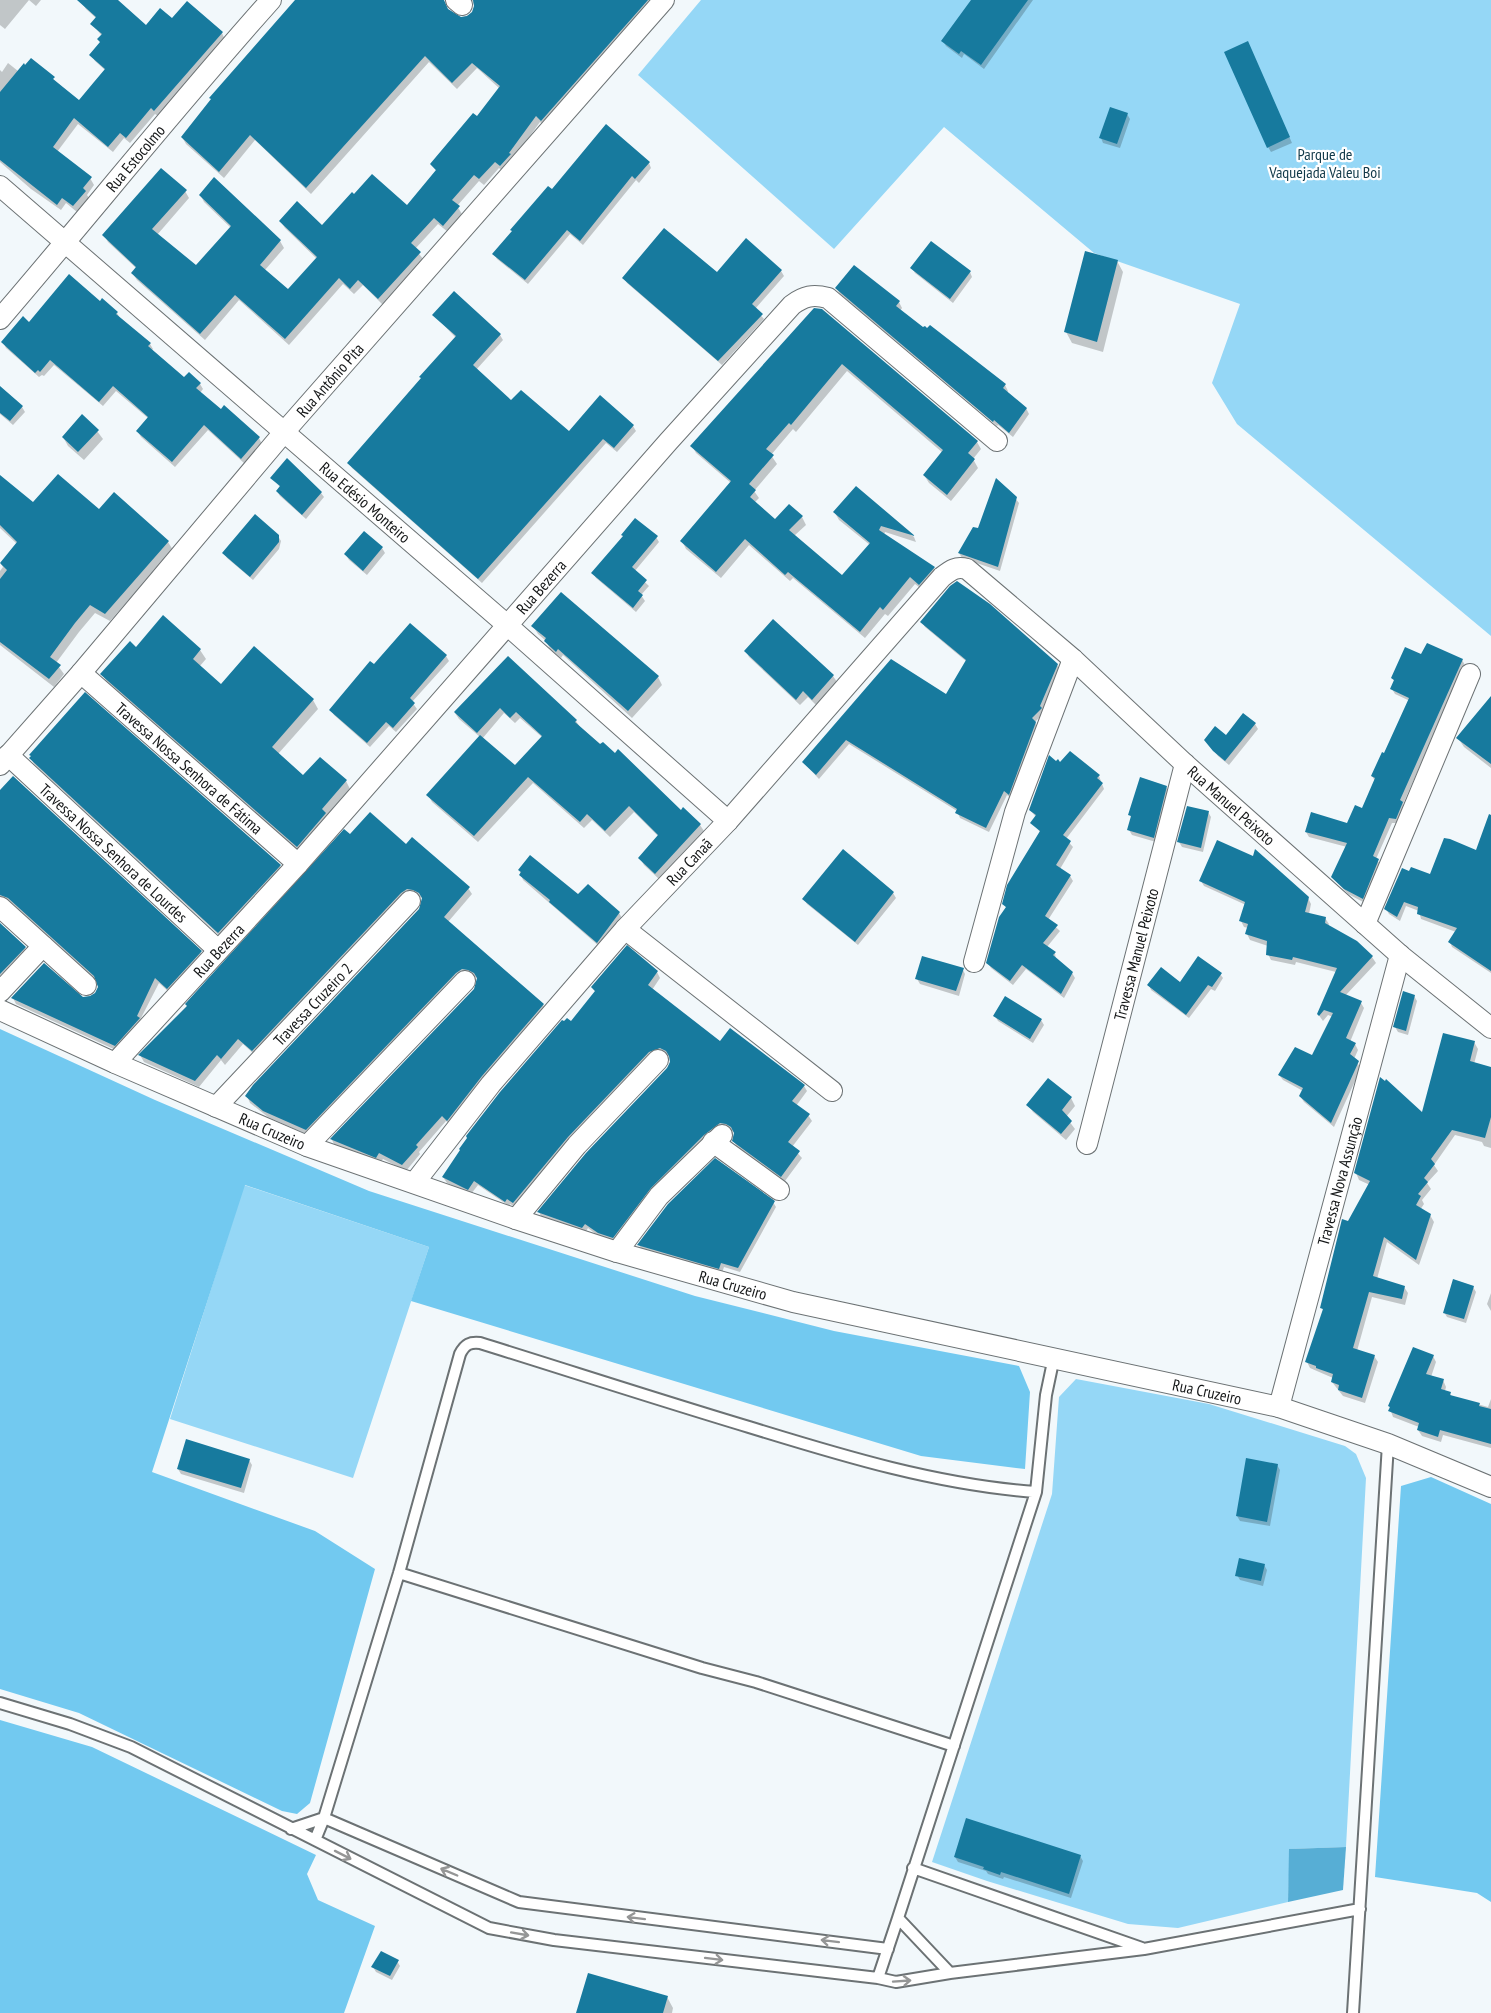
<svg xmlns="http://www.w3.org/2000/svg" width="1491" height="2013" font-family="'PT Sans Narrow',sans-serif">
	<rect width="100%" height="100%" fill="#f2f8fb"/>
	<path fill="#95d7f6" d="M701 0H1491V636L1237 424 1212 383 1240 304 1094 253 944 127 834 249 638 75Z
		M244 1185 429 1247 353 1478 170 1419Z
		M1076 1379 1209 1404 1345 1446 1356 1454 1366 1478 1346 1847 1290 1849 1288 1902 1178 1928 1128 1924 987 1881 932 1862 1052 1494 1059 1397Z"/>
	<path fill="#72c9f0" d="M0 1029 155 1100 369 1191 695 1296 834 1331 1019 1366 1030 1392 1025 1469 921 1456 411 1301 429 1247 245 1185 152 1472 315 1531 375 1569 310 1803 297 1814 282 1811 79 1713 0 1689Z
		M1431 1477 1491 1504V1902L1477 1893 1375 1877 1401 1486Z
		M0 1720 92 1747 316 1855 307 1874 318 1900 375 1926 344 2013H0Z"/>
	<path fill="#57aed5" d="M1346 1847 1343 1890 1288 1902 1289 1849Z"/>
	<path fill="#0003" fill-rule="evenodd" d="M0 0H41L36 6 29 0 5 29 0 25Z
		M84 0H117L146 27 172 20 222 33 225 40 158 116 155 114 130 143 124 138 113 152 78 124 57 152 90 178 94 185 87 195 89 198 77 212 66 203 61 210 31 189 0 162V70L2 72 8 63 18 71 32 60 79 102 106 71 95 61 91 55 101 43 102 36 92 24 97 19 86 9 82 3Z
		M298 0H427L460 18 472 14 475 7 472 0H658L545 126 540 122 504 172 499 168 484 185 479 181 457 206 462 214 448 232 438 224 415 249 424 260 383 305 363 285 354 294 343 284 289 345 239 300 205 340 137 280 133 274 137 269 108 242 104 235 185 191 189 198 157 235 196 267 231 228 204 202 201 196 215 179 280 241 284 248 265 270 289 291 317 259 285 228 281 222 322 227 407 208 437 172 431 164 477 118 500 89 477 68 457 89 429 62 311 194 255 140 224 178 186 144 182 137Z
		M973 0H1033L984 69 964 54 962 58 946 46 943 41Z
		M1250 48 1292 143 1271 152 1268 147Z
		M1127 114 1130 119 1120 148 1103 143 1101 138Z
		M649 163 651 168 639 183 636 180 583 245 570 234 528 284 497 259 494 254 552 192Z
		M1117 261 1123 272 1103 352 1072 343 1066 332Z
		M854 267 899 302 902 308 900 311 923 330H927L1005 385 1008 391 1007 393 1026 408 1029 414 1013 437 998 425 997 426 840 294 837 289Z
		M912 268 970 272 972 277 953 303 915 273Z
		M781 271 784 276 755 309 764 319 722 365 627 283 624 278Z
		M100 303 117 313 120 318 150 344 153 349 151 351 184 380 200 384 203 389 200 393 221 411 225 407 259 438 262 444 245 464 208 430 175 467 141 437 138 432 149 419 116 391 103 406 54 365 44 376 42 375 39 377 6 348 3 342 30 324Z
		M815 310 977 442 981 449 973 459 978 468 951 501 929 483 924 475 943 453 847 371 796 432 793 429 771 455 777 464 754 491 759 498 754 503 776 521 802 517 806 525 794 536 842 577 870 545 839 520 835 513 856 488 914 537 916 542 885 532 884 535 934 568 938 575 924 591 915 584 888 616 885 614 865 638 793 578 790 581 749 545 721 578 686 549 682 541 731 483 696 453 692 446Z
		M434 315 500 335 503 340 476 370 512 402 569 433 633 426 636 431 617 452 606 443 482 583 352 468 349 463 456 338Z
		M0 388 22 407 25 412 13 425 0 414Z
		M97 431 103 439 84 460 68 446 63 437Z
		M0 477 33 504 99 511 168 542 173 550 110 621 95 613 79 632 56 663 64 674 54 687 0 645V571L3 567 1 564 17 544 0 528Z
		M272 478 321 493 324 497 306 519 280 496 277 491 280 487Z
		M1015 498 1019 503 1000 571 962 558 959 553 979 530Z
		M364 533 382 548 385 553 367 575 349 560 346 555Z
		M278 536 281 541 279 549 253 580 227 558 224 553Z
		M656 537 659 542 634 572 649 586 641 595 645 601 636 612 596 578 593 573Z
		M922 622 1057 665 1060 670 1042 712 1043 714 1035 722 1038 728 1012 799 1007 795 989 832 960 818 957 811 849 744 819 779 803 762 891 661 947 696 967 662 925 627Z
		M533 626 658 677 662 685 632 718 563 655 561 658 550 649 546 641 538 634Z
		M136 649 200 650 206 659 199 667 221 686 313 700 318 709 278 754 303 777 320 759 346 781 351 791 303 856 108 684 102 674Z
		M746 651 833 676 837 682 816 705 808 697 800 705 749 657Z
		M446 656 449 661 412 702 417 709 396 732 389 726 370 747 334 715 331 710 374 667Z
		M1422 656 1462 660 1465 665 1403 804 1405 808 1399 823H1392L1376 859 1381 865 1365 903 1348 894 1332 877 1347 847 1309 837 1306 832 1348 824 1363 810 1375 781 1372 776 1385 755 1410 701 1395 694 1392 689 1395 682 1392 678Z
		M508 658 576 721 580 727 681 812 700 825 704 831 660 880 644 865 640 858 659 837 634 812 610 837 592 820 584 828 533 783 478 842 432 802 428 795 480 737 459 719 455 713ZM504 713 515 723 520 718 543 738 515 767 482 739Z
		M1491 712V768L1464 747 1458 738Z
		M1255 724 1258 729 1229 765 1218 756 1209 745Z
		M31 758 280 866 283 872 222 938 34 764Z
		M1060 764 1099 776 1104 789 1066 839 1073 847 1060 869 1070 876 1073 881 1048 920 1060 931 1047 947 1055 953 1056 960 1072 973 1075 978 1064 998 1026 969 1013 985 991 968 988 963 1007 909 1004 904 1041 833 1032 823 1036 817 1030 810Z
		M1166 787 1169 792 1156 842 1132 835 1129 830 1132 819 1130 815Z
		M0 793 200 952 204 958 171 994 159 983 140 1020 143 1025 118 1051 16 1004 13 998H91L96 994 99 984 13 904 6 901 0 903Z
		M1208 812 1211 817 1203 852 1182 847 1179 842Z
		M350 836 406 846 468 888 472 894 448 922 543 1005 547 1011 452 1126 446 1121 419 1152 420 1154 406 1171 383 1159 380 1163 335 1146 332 1140 475 990 478 979 473 976 466 975 310 1136 268 1117 250 1103 247 1096 420 910 423 898 411 895 256 1056 243 1044 225 1065 221 1060 199 1087 144 1062 140 1055Z
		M1491 842V973L1452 947 1450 942 1456 932 1421 919 1419 911 1406 906 1400 921 1389 914 1386 909 1431 876 1477 852Z
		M519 870 578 896 588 886 619 913 622 918 600 947 523 880Z
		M1201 881 1308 898 1311 904 1309 914 1325 918 1329 924 1328 927 1356 942 1372 957 1376 963 1345 996 1361 1003 1364 1008 1350 1042 1355 1044 1358 1050 1354 1059 1361 1068 1334 1127 1304 1102 1300 1096 1303 1091 1283 1080 1279 1075 1313 1057 1333 1017 1328 1015 1323 1021 1318 1014 1336 972 1296 962 1295 965 1271 960 1268 954V946L1250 940 1247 934 1248 928 1244 927 1241 921 1246 905 1204 886Z
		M893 893 896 898 858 945 807 904 804 899Z
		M0 924 25 948 28 954 0 985Z
		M627 948 657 972 660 978 652 990 720 1043 804 1086 807 1091 796 1106 808 1115 812 1121 792 1147 802 1158 785 1181 737 1147 734 1141 735 1132 723 1128 616 1243 602 1239 588 1228 585 1233 542 1218 539 1212 668 1069 671 1057 659 1054 517 1208 510 1204 509 1206 478 1185 471 1194 447 1183 443 1177 596 993 592 987Z
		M963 970 965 974 959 996 920 984 917 979Z
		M1220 974 1223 978 1215 991 1211 989 1189 1018 1151 990 1149 985 1181 984Z
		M1414 996 1417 1001 1408 1035 1398 1032 1395 1027Z
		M995 1016 1041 1020 1044 1025 1033 1043 998 1021Z
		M1474 1042 1478 1049 1474 1064 1491 1069V1148L1484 1146 1482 1142 1455 1135 1434 1165 1438 1171 1427 1183 1431 1189 1422 1200 1424 1204 1420 1210 1430 1215 1434 1222 1419 1265 1387 1242 1377 1279 1404 1287 1408 1293 1405 1305 1372 1297 1357 1351 1374 1356 1378 1362 1365 1403 1343 1396 1332 1382 1333 1378 1310 1368 1307 1362 1324 1312 1322 1308 1349 1222 1370 1185 1359 1180 1356 1173 1423 1115Z
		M1071 1098 1075 1106 1066 1117 1075 1129 1066 1140 1033 1112 1028 1105Z
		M773 1202 776 1207 740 1272 724 1267 722 1273 642 1250 639 1245Z
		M1473 1287 1476 1292 1466 1323 1447 1317 1444 1312Z
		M1491 1293V1311L1487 1304Z
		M1433 1356 1436 1362 1431 1377 1443 1380 1446 1387 1445 1391 1450 1393 1452 1397 1488 1407 1491 1399V1448L1443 1435 1441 1442 1422 1436 1418 1430 1419 1427 1393 1417 1389 1406Z
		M249 1460 252 1465 244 1493 181 1474 178 1469Z
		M1277 1465 1280 1470 1270 1526 1240 1521 1237 1516Z
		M1264 1565 1267 1570 1263 1586 1240 1580 1237 1575Z
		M1080 1856 1083 1861 1071 1898 1004 1877 1003 1879 988 1874 986 1871 958 1862 955 1857Z
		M397 1961 400 1966 392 1980 376 1972 373 1967Z
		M667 1997 673 2008 672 2013H577Z"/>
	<path fill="#177a9e" d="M77 0H118L146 25 160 8 172 18 187 1 223 32 154 111 151 108 126 138 120 133 108 147 74 118 53 147 92 177 83 188 86 191 73 206 62 198 57 205 0 160V92L24 63 25 65 31 58 55 77 53 79 79 100 94 82 105 69 89 55 100 42 97 39 102 34 90 24 96 17Z
		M295 0H444L448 9 461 17 467 16 472 12 474 6 473 0H648L541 121 536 116 509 153 511 154 500 166 495 162 479 179 474 175 452 200 460 206 443 226 434 218 411 243 421 252 378 299 358 280 350 289 339 278 285 339 235 295 200 334 131 273 136 267 102 235 161 168 187 190 152 229 196 265 231 226 199 195 214 177 281 240 260 265 288 289 317 257 279 221 297 201 322 225 352 192 354 194 372 174 407 205 436 170 430 164 473 113 477 116 500 86 472 63 452 83 425 56 306 188 250 135 219 172 181 137 211 99 209 98Z
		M971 0H1028L981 65 961 51 959 54 941 41Z
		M1248 41 1290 137 1267 148 1224 52Z
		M1110 107 1128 113 1117 144 1099 138Z
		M606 124 650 162 635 179 632 176 580 241 567 230 525 280 492 254 512 231 510 230 548 186 552 189Z
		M664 228 717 272 746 238 782 270 752 304 763 314 718 361 622 278Z
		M931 241 971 271 950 299 910 268Z
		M1085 251 1118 260 1097 342 1064 332Z
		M854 265 900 301 896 306 923 327 925 326 927 328 930 325 1006 384 1003 388 1027 408 1009 433 994 420 993 422 835 288Z
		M69 274 100 301 102 298 118 312 116 314 151 343 148 346 184 377 189 372 201 383 196 388 221 409 224 405 260 437 241 459 204 425 172 462 136 431 148 417 113 386 99 402 50 360 40 372 38 370 35 373 1 342 23 316 29 322Z
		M454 291 501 334 473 365 511 400 521 390 569 431 600 395 634 425 614 448 603 439 478 579 347 463 421 378 419 377 456 336 432 315Z
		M814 308 822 309 978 441 968 453 975 459 947 495 923 475 943 450 842 364 791 425 789 423 766 449 774 455 749 484 756 490 750 497 775 519 789 504 803 516 789 530 842 575 870 543 833 512 856 486 915 536 881 526 879 530 935 567 919 585 910 577 883 610 880 607 860 632 788 572 785 575 745 539 716 572 680 541 731 481 690 446Z
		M0 386 23 406 10 421 0 413Z
		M82 414 99 430 78 452 62 437Z
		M287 458 322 492 302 515 276 491 280 486 270 478Z
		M58 474 99 509 114 492 169 541 105 614 90 605 75 623 50 657 61 665 49 679 0 642V579L7 570 0 563 17 542 0 525V475L33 502Z
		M996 478 1017 497 998 567 958 553 973 527 978 528Z
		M255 514 279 535V542L250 577 222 553Z
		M635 518 658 536 632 567 647 580 638 591 643 595 633 608 591 573 623 536 621 535Z
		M364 531 383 547 363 571 344 554Z
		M957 581 990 604 1058 664 1040 706 1042 708 1032 718 1036 722 1009 795 1004 791 986 828 955 813 957 809 846 740 816 775 802 762 891 659 946 694 966 660 920 622 950 586Z
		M561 592 659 676 628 711 558 649 556 652 544 641 546 638 531 626Z
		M163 615 201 649 193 659 221 684 254 646 314 699 272 747 303 775 320 757 347 780 322 809 326 813 297 847 100 674 130 641 136 647Z
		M773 619 834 675 812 700 803 691 796 700 744 651Z
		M410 623 447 655 410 698 415 703 393 728 386 722 367 743 329 710 370 661 374 664Z
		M1427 643 1463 659 1400 800 1403 802 1396 819 1389 818 1373 856 1379 859 1363 899 1344 889 1331 877 1347 843 1305 832 1311 812 1347 823 1355 805 1362 808 1375 778 1371 776 1382 752 1384 753 1409 698 1390 689 1394 680 1391 678 1405 647 1421 654Z
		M508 656 577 720 575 722 600 744 603 742 615 753 618 749 681 810 683 807 701 824 655 874 638 858 658 835 629 806 605 831 587 814 580 822 528 777 474 836 426 795 480 735 515 765 542 736 516 712 510 718 500 708 477 733 454 712Z
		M85 692 281 865 218 933 29 758 31 756 29 755Z
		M1491 696V764L1456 738Z
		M1243 713 1256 723 1225 761 1213 751 1204 740 1215 726 1226 735Z
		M1070 751 1100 775 1097 778 1103 783 1063 835 1071 841 1056 865 1071 875 1045 916 1058 925 1043 943 1056 952 1053 955 1073 972 1061 994 1022 965 1010 981 986 963 999 917 1006 907 1002 904 1007 885 1040 831 1030 823 1036 815 1029 810 1049 755 1056 761 1058 759 1060 762Z
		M13 776 202 951 167 989 155 978 137 1016 140 1018 115 1046 11 998 44 963 83 997 90 996 95 993 98 987 94 976 8 898 0 895V790Z
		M1140 777 1167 786 1154 838 1127 830 1131 816 1128 815Z
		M1187 806 1209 811 1201 848 1177 842Z
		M370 812 406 844 412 837 470 887 444 917 544 1004 482 1076 447 1121 442 1116 416 1145 418 1147 402 1165 379 1153 376 1158 330 1139 474 989 477 978 474 973 468 970 462 969 456 973 306 1130 263 1111 245 1096 253 1085 419 909 422 898 419 893 413 890 407 889 401 893 252 1051 238 1039 221 1059 217 1055 195 1081 138 1055 187 1006 185 1004 344 829 350 834Z
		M1489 814 1491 815V971L1448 942 1457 928 1417 914 1418 907 1404 902 1397 917 1384 909 1402 868 1409 871 1411 867 1430 874 1444 838 1450 839 1476 850Z
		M1217 840 1253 856 1255 849 1309 897 1305 912 1326 917 1325 923 1357 941 1373 956 1340 992 1362 1001 1346 1038 1356 1043 1350 1054 1359 1061 1331 1123 1299 1096 1303 1088 1278 1075 1295 1047 1312 1055 1333 1013 1324 1010 1319 1016 1317 1014 1337 968 1293 957 1292 960 1266 955 1267 941 1245 934 1248 924 1239 921 1245 902 1199 881Z
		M843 849 894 892 855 942 802 899Z
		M530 855 578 894 588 884 620 912 597 943 549 902 550 900 519 875 521 872 518 870Z
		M0 923 26 947 0 974Z
		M627 945 658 971 648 985 720 1041 730 1028 805 1085 792 1101 810 1114 788 1142 800 1151 781 1177 732 1141 734 1133 731 1127 726 1124 720 1123 704 1135 651 1188 613 1238 598 1233 585 1224 582 1228 537 1212 586 1153 667 1068 670 1062 669 1056 666 1051 660 1048 649 1052 568 1137 513 1203 507 1199 505 1202 474 1181 468 1190 442 1177 460 1150 459 1149 467 1138 466 1136 500 1092 562 1020 564 1021 567 1018 571 1021 595 991 591 987Z
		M922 956 964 968 956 991 915 979Z
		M1198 956 1222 973 1212 987 1208 985 1186 1015 1147 985 1161 967 1180 982Z
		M1403 991 1415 995 1406 1031 1393 1027Z
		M1005 996 1042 1019 1030 1039 993 1016Z
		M1443 1033 1475 1041 1470 1061 1491 1067V1117L1485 1138 1452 1130 1431 1159 1435 1164 1424 1178 1428 1182 1418 1194 1421 1196 1416 1205 1431 1214 1416 1260 1384 1237 1373 1276 1405 1286 1402 1299 1369 1292 1353 1348 1375 1355 1362 1398 1338 1390 1339 1385 1331 1382 1333 1374 1316 1368V1366L1305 1362 1323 1309 1320 1308 1342 1219 1348 1221 1370 1181 1354 1173 1380 1077 1385 1081 1386 1079 1422 1112Z
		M1048 1078 1072 1097 1062 1110 1072 1121 1061 1134 1026 1105Z
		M715 1158 775 1201 738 1268 721 1263 719 1269 637 1245 668 1204Z
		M1453 1279 1474 1286 1464 1319 1443 1313Z
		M1413 1347 1434 1355 1426 1374 1444 1379 1441 1389 1451 1392 1450 1395 1480 1403 1479 1406 1491 1409V1444L1440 1430 1438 1437 1417 1430 1419 1423 1388 1411 1390 1407 1388 1406Z
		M186 1439 250 1459 241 1488 177 1469Z
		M1246 1458 1278 1464 1267 1522 1236 1516Z
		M1239 1558 1265 1564 1261 1581 1235 1576Z
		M966 1818 1081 1855 1069 1894 1001 1872 1000 1875 983 1869 984 1867 954 1857Z
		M381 1951 399 1960 390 1976 371 1967Z
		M588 1973 668 1996 663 2013H576Z"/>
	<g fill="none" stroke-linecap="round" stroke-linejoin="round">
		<defs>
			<path id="lane" d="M399 1573 702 1668 756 1682 954 1746
				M0 1703 70 1724 131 1747 489 1928 554 1940 878 1978
				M291 1829 324 1818 519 1902 888 1949
				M315 1840 324 1818 399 1573 460 1354C465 1344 470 1342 480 1343 570 1371 659 1400 749 1427 843 1456 938 1485 1036 1492
				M913 1868 1142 1948
				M898 1918 1036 1492 1046 1395 1054 1357
				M950 1973 898 1918 878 1978 896 1982 950 1973 1144 1949 1360 1909
				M1353 2013 1388 1444"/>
			<g id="street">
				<path d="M456 0 462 5"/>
				<path id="s1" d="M0 186 507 625 728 821"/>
				<path id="s2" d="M0 319C91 213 178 104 271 0"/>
				<path id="s3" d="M81 673 298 864"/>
				<path id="s4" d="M8 755 218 950"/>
				<path id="s5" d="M0 765 81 673 285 431 664 0"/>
				<path d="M0 907 86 985"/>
				<path d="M1365 924 1470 674"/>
				<path d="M625 929 832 1091"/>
				<path d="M974 962 1015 812 1073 659"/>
				<path d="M0 992 43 946"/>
				<path id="s6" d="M0 1010 115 1063 307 1146 516 1219 617 1252 793 1302 1279 1407 1388 1444 1491 1487"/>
				<path id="s7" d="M115 1063 298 864 668 442 792 305C804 296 813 294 828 298L997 441"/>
				<path id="s8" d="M216 1107 410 901"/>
				<path d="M713 1142 779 1190"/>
				<path id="s9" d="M1087 1144 1185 764"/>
				<path d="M307 1146 465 981"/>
				<path id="s10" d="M415 1182 491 1084 625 929 728 821 942 577C951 570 956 566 967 569L1073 659 1185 764 1400 955 1491 1028"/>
				<path d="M516 1219 577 1145 658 1060"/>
				<path d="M617 1252 659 1196 722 1135"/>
				<path id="s11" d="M1279 1407 1400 955"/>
			</g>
		</defs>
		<use href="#lane" stroke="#6c7274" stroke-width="14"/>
		<use href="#street" stroke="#6c7274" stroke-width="22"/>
		<use href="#lane" stroke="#fff" stroke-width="10"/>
		<use href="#street" stroke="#fff" stroke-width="20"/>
	</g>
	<defs><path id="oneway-shaft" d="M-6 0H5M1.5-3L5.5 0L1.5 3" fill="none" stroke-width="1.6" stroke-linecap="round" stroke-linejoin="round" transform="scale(1.5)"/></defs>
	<g stroke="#959696">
		<use href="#oneway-shaft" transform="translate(343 1855) rotate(27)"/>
		<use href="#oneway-shaft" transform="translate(449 1872) rotate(-157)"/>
		<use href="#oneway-shaft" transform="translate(636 1918) rotate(-173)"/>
		<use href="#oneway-shaft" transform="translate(520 1934) rotate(10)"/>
		<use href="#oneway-shaft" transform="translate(830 1941) rotate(-173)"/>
		<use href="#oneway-shaft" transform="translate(714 1959) rotate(7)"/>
		<use href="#oneway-shaft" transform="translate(902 1981) rotate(-4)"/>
	</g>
	<g text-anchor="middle" stroke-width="4.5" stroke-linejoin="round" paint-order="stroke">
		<g font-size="16" fill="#113949" stroke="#fff">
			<text x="1325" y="160">Parque de<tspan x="1325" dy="18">Vaquejada Valeu Boi</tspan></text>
		</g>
		<g font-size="16" fill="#131516" stroke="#fff">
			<text dy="6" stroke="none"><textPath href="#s2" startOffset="210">Rua Estocolmo</textPath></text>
			<text dy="6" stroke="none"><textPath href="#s5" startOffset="507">Rua Antônio Pita</textPath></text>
			<text dy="6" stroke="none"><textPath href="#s1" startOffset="483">Rua Edésio Monteiro</textPath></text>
			<text dy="6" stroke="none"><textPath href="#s7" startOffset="639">Rua Bezerra</textPath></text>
			<text dy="6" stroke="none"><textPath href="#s3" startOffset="144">Travessa Nossa Senhora de Fátima</textPath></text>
			<text dy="6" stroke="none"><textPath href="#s10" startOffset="1185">Rua Manuel Peixoto</textPath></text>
			<text dy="6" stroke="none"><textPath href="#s4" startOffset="144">Travessa Nossa Senhora de Lourdes</textPath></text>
			<text dy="6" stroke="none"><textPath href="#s10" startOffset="422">Rua Canaã</textPath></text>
			<text dy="6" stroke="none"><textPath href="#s7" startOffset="153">Rua Bezerra</textPath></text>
			<text dy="6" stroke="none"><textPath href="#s9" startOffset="196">Travessa Manuel Peixoto</textPath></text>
			<text dy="6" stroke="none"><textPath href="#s8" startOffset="141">Travessa Cruzeiro 2</textPath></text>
			<text dy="6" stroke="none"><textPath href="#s6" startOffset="298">Rua Cruzeiro</textPath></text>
			<text dy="6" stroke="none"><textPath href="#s11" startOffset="234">Travessa Nova Assunção</textPath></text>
			<text dy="6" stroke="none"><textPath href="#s6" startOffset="784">Rua Cruzeiro</textPath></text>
			<text dy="6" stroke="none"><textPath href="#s6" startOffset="1270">Rua Cruzeiro</textPath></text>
		</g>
	</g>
</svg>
